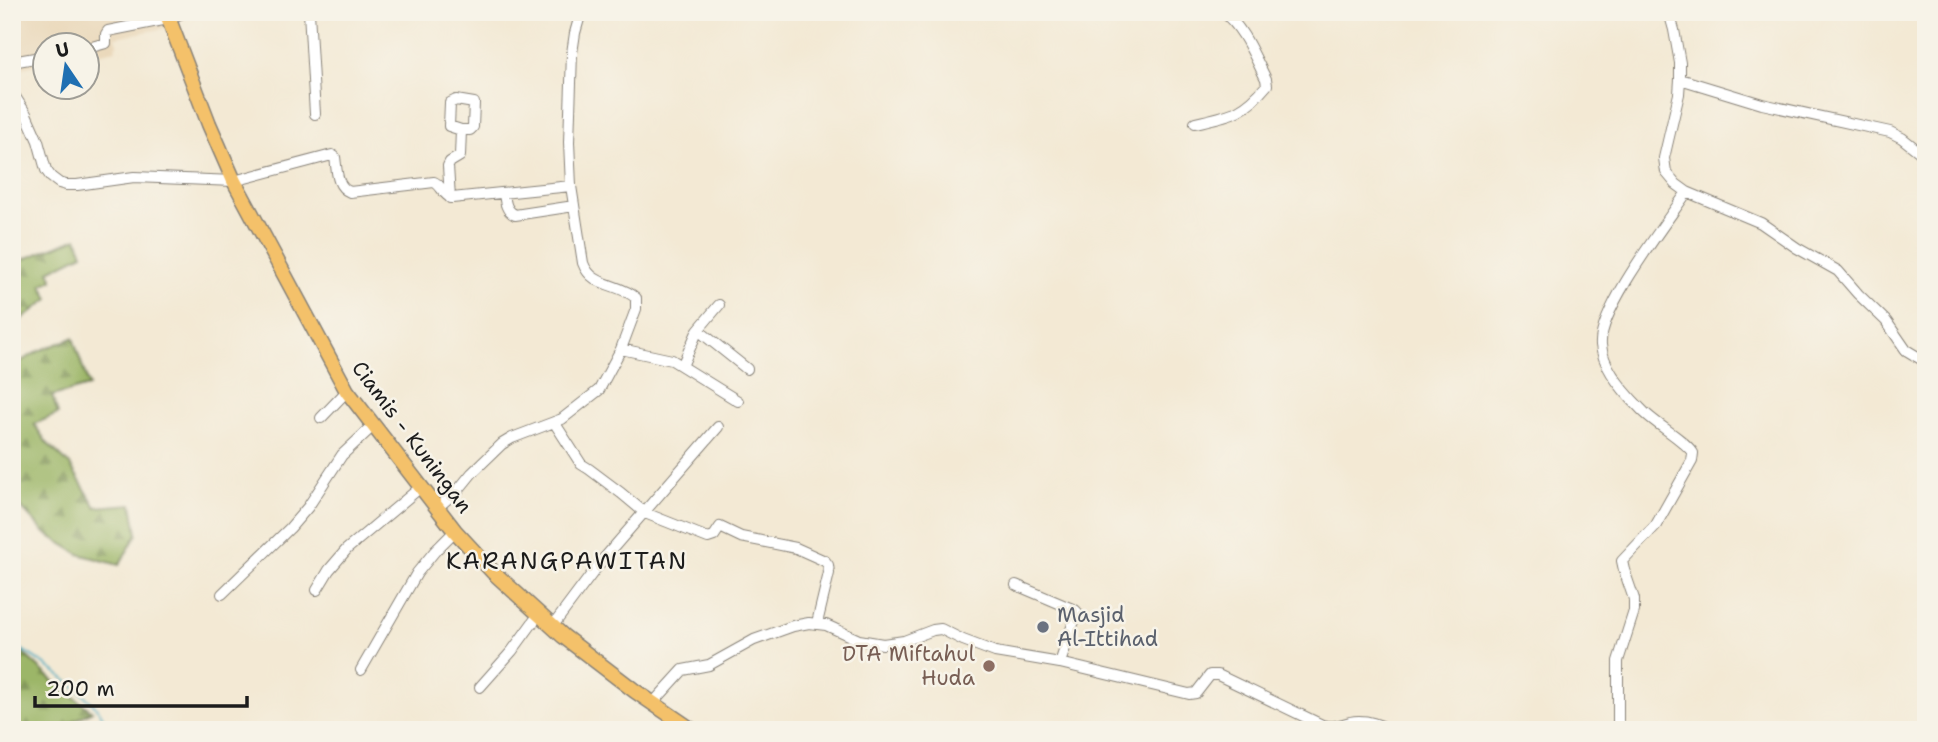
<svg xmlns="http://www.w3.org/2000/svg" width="1938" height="742" font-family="'Shantell Sans',sans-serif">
	<defs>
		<pattern id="forest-firs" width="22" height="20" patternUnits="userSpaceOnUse" patternTransform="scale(1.75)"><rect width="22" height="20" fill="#9cb667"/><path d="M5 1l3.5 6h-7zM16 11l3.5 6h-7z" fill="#7e9354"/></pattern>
	</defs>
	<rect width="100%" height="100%" fill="#f7f3e8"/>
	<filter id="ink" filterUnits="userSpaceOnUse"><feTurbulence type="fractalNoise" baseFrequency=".0143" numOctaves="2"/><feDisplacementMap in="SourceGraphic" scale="14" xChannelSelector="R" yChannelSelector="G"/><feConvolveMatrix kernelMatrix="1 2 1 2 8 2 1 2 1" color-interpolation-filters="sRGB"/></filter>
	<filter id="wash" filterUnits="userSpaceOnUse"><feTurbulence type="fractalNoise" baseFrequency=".00686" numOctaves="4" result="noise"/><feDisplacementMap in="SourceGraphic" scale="28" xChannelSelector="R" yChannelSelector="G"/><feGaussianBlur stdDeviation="1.57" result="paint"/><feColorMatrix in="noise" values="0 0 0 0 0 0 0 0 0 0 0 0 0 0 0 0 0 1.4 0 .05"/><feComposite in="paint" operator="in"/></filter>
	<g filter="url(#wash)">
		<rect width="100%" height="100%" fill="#f3e9d4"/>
		<path fill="#ead8ba" d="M12 12H162L167 28 116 37 117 45 115 46 116 50 88 56V46H46L45 63 12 70Z"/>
		<path fill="url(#forest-firs)" stroke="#5c6942" stroke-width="2" d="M77 238 83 254 49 271 53 280 42 285 49 299 12 326V264Z
			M73 338 89 386 52 396 58 414 34 424 47 443 70 465 96 507 132 504 137 534 119 565 79 554 46 534 12 498V366L41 350Z
			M12 643 57 684 92 711 63 727 12 730Z"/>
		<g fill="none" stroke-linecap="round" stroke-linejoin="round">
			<path stroke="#41a9c1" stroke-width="2" d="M12 641 16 646C39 660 105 702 108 730"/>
		</g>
	</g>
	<g filter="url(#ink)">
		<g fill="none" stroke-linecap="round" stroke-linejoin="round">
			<defs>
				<path id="minor" d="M309 12 315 114
					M581 12 575 33 572 53 569 142 571 186 583 263C592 288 618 282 636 298V309L621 349
					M1669 12 1674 30 1680 63V79L1679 94 1664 158 1666 172 1676 184 1687 192 1761 223 1797 248 1838 271 1858 294 1886 321 1906 350 1926 362
					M88 48 106 43V34L108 31 168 19 185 12
					M12 62 46 56
					M1680 79 1762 104 1890 132 1902 138 1926 157
					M12 92 26 114 38 141 46 170 51 177 59 183 66 185H77L134 177 234 181 332 155 335 157C337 170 336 187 350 192L434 182C442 185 443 196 452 198L571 186
					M456 100 474 103 473 127 470 130H461L449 126 450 103Z
					M1195 123C1230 115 1243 114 1267 85L1266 79C1254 56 1244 28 1223 12
					M504 193C505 202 506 211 515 215L574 206
					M450 198 448 166 450 162 460 156 461 130
					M698 330 719 305
					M682 366 698 330 747 369
					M321 418 347 391
					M554 422 581 464 589 469 621 493 645 513 708 538 714 536 720 527 741 537 796 548 825 561 828 565 829 573 817 623
					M437 508 459 489 472 473 502 444 512 438 562 419 599 390 621 349 672 360 738 401
					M1016 585 1075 610 1077 612 1060 663
					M317 590 329 570 347 549 422 486
					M222 594 290 528 308 507 342 455 374 425
					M552 627 600 563 718 427
					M361 670 417 573 435 551 455 531
					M480 687 512 651 539 614
					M653 703 683 670 709 665 754 640 793 626 809 623 826 625 859 640 883 644 904 641 933 630 941 629 963 640 995 652 1060 663 1189 694 1196 693 1210 675H1218L1322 725C1333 728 1340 725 1350 722 1364 719 1377 723 1390 730
					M1618 730V661L1634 611V599L1624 570 1622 561 1656 525 1692 461 1693 453C1683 438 1654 424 1640 408 1624 392 1603 368 1601 345 1598 310 1666 223 1687 192"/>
				<path id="highway" d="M166 12 209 124 234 181 347 391 455 531 493 572 563 636 635 691 692 730"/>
			</defs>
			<use href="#minor" stroke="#888278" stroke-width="12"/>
			<use href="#highway" stroke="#888278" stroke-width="17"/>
			<use href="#minor" stroke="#fff" stroke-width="10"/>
			<use href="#highway" stroke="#f4c16a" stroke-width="14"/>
		</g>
	</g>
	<circle fill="#6b7280" stroke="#f7f3e8" stroke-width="2.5" cx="1043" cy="627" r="7"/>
	<circle fill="#8d6e63" stroke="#f7f3e8" stroke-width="2.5" cx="989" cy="666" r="7"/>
	<g text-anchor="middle" stroke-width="5" stroke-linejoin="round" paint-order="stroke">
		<g font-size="21" fill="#1c1c1c" stroke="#f7f3e8">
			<text transform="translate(412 437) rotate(53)" y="7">Ciamis - Kuningan</text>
		</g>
		<g font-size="21" fill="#5b616d" stroke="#f7f3e8" text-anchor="start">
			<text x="1057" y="622">Masjid<tspan x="1057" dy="24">Al-Ittihad</tspan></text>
		</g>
		<g font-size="21" fill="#785e54" stroke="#f7f3e8" text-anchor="end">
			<text x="975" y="661">DTA Miftahul<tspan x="975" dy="24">Huda</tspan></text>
		</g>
		<g font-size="24" letter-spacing="2" fill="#1c1c1c" stroke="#f7f3e8">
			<text x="567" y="569">KARANGPAWITAN</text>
		</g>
	</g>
	<rect width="1938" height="742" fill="none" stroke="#f7f3e8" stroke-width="42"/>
	<g transform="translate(66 66) rotate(347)"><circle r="33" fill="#f7f3e8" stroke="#9f9d96" stroke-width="2"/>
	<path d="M0-5L12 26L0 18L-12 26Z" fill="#1f6fb2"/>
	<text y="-10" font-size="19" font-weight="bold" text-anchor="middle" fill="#1c1c1c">U</text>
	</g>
	<path d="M35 696v10h212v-10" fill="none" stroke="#1c1c1c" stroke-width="3.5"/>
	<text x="46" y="696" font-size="21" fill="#1c1c1c" stroke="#f7f3e8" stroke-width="5" paint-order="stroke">200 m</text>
</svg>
